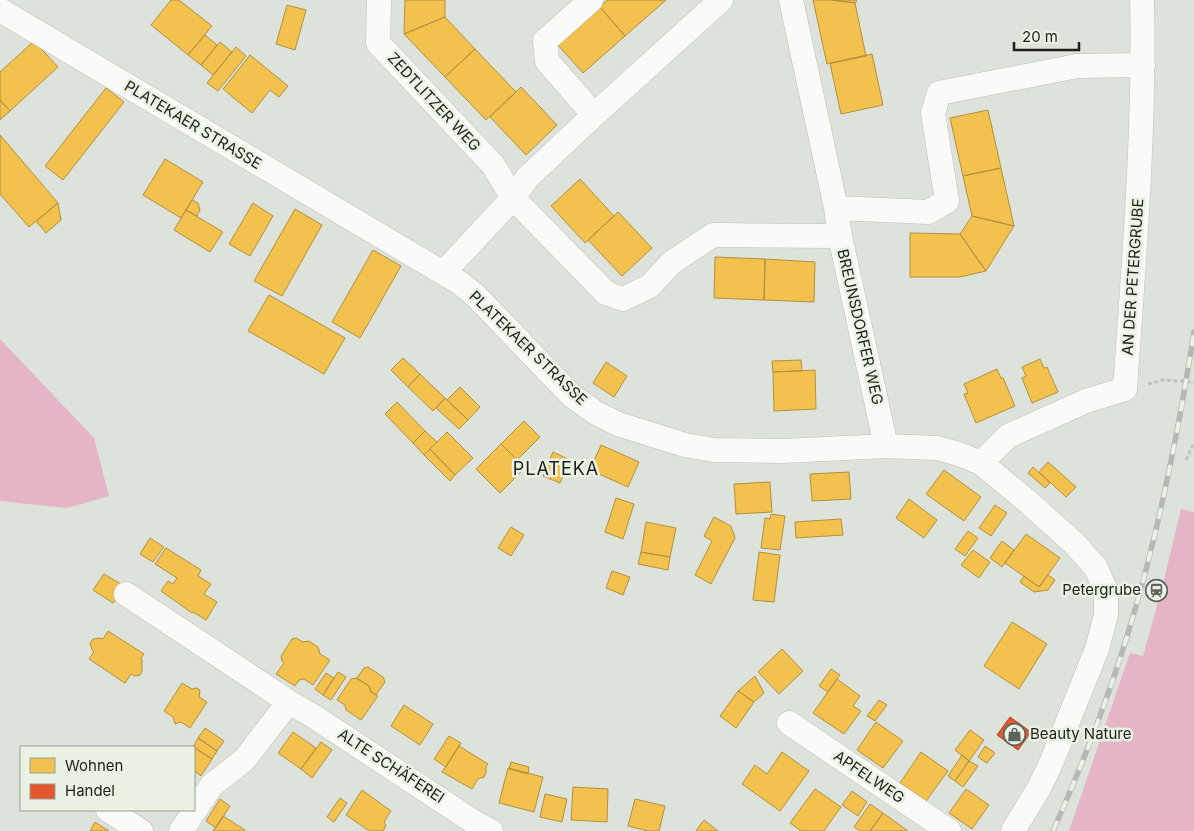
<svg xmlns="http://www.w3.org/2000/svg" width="1194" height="831" font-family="Inter,sans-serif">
	<rect width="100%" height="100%" fill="#dde2da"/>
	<path fill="#e5b4c7" d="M0 339 94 438 109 496 67 508 0 501Z
		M1181 509 1194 512V831H1069L1130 653 1143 656 1162 588Z"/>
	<path fill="#f2c14e" stroke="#b2903e" d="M171 0H179L212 26 188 55 151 25Z
		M405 0H445V17L404 34Z
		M607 0H666L625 36 600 7Z
		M813 0H832L855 3 866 56 827 64Z
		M832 0H857L855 3Z
		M287 5 306 10 295 50 276 44Z
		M600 7 625 36 583 73 557 44Z
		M445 17 475 49 445 77 404 34Z
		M205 35 217 45 201 65 188 55Z
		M34 41 58 67 10 111 0 100V72Z
		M220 42 232 52 213 75 201 65Z
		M236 47 246 56 218 91 207 83Z
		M475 49 516 92 486 120 445 77Z
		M872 54 883 105 841 114 830 63Z
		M250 55 288 86 279 97 270 90 252 113 223 89Z
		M521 87 557 125 526 155 490 117Z
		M106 88 124 102 63 180 45 166Z
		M0 100 10 111 0 120Z
		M988 110 1001 168 963 176 950 118Z
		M0 135 58 203 29 227 0 194Z
		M165 159 203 182 181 218 143 195Z
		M1001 168 1014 226 972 216 963 176Z
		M580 179 614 216 585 243 551 206Z
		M192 200 198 203 200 210 197 216 186 210Z
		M58 203 61 220 46 233 36 221Z
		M253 203 273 216 250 256 229 244Z
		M295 209 322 225 282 296 254 281Z
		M186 210 223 232 210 252 174 230Z
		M618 212 652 248 622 276 588 240Z
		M972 216 1014 226 986 271 960 234Z
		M910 233 960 234 986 271 960 277H910Z
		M373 250 401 266 360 338 332 322Z
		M715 257 765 259 764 300 714 298Z
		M765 259 815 262 814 302 764 300Z
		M269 295 345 338 324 374 248 331Z
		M403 358 420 374 408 387 391 370Z
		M1040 359 1044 368 1047 367 1058 392 1032 403 1022 378 1026 376 1022 367Z
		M801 360 802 371 773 372 772 361Z
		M606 362 627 376 614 397 593 383Z
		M997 369 1001 378H1003L1015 406 976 423 964 394 968 393 964 384Z
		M815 370 816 409 774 411 773 372Z
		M420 374 445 398 433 411 408 387Z
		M460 387 480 407 468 420 447 400Z
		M445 398 468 420 459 429 436 408Z
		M397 402 425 431 413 443 385 414Z
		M524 421 540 437 517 460 501 444Z
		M425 431 437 442 424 455 413 443Z
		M447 432 473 458 455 475 430 449Z
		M501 444 525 468 500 493 476 469Z
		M601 445 639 462 628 487 590 470Z
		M430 449 455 475 450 481 424 455Z
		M553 452 570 460 560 483 543 476Z
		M1048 462 1076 487 1066 497 1039 472Z
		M1033 467 1050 483 1045 488 1028 473Z
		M944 470 981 497 964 521 926 494Z
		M849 472 851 499 812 501 810 474Z
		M770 482 772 512 736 514 734 484Z
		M616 498 634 504 623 539 605 532Z
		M909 499 937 520 924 538 896 518Z
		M995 505 1007 513 991 536 979 528Z
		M771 514 785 516 780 550 761 548 765 518 770 519Z
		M714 517 731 526 735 538 711 584 695 575 712 541 704 536Z
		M841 519 843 535 796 538 795 522Z
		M646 522 676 528 670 557 641 552Z
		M511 527 524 535 511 556 498 548Z
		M968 531 978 538 965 556 955 549Z
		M1026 534 1060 558 1039 587 1005 563Z
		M150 538 164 547 153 562 140 554Z
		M1002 541 1014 550 1002 567 990 558Z
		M166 548 201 570 198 576 211 584 204 594 217 602 206 620 193 612 192 613 161 591 168 581 173 584 177 578 155 564Z
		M973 550 990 562 979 578 961 565Z
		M641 552 670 557 668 570 638 564Z
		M759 552 780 555 774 602 753 600Z
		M612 571 630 577 623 595 606 588Z
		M104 574 124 586 113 603 93 590Z
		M1048 575 1055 580 1048 590 1034 592 1020 582 1024 576 1039 587Z
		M1012 622 1047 644 1019 689 984 666Z
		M108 631 144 654 141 658 142 660V671L140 675 135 676 131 674 125 683 89 659 94 652 92 650 90 643 93 639 100 638 103 639Z
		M296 638 303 642 309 641 318 647 320 654 330 660 313 685 304 679 299 680 295 686 276 674 284 663 282 661 281 656 292 639Z
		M782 649 803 671 779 694 758 672Z
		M368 667 383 677 385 682 376 695 371 692 369 686 357 678 364 668Z
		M831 669 840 675 828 692 819 686Z
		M338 672 346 677 331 700 323 695Z
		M326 673 334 678 323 695 315 689Z
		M755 676 764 693 754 702 738 691Z
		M356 678 369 686 371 692 378 696 361 720 346 710 345 705 337 700 351 679Z
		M837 679 860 696 853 706 861 711 844 734 813 713Z
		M182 683 192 689 197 688 200 690 199 697 207 702 190 728 181 722 175 724 173 717 164 711Z
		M738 691 754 702 736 728 720 716Z
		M879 700 887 705 875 721 867 716Z
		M404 705 433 724 420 745 391 726Z
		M876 722 903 741 883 768 857 750Z
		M205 728 224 741 217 751 198 738Z
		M970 730 984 740 969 761 955 750Z
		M293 732 316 748 301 769 278 753Z
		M449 736 461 743 446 767 434 759Z
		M198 738 217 751 212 759 193 747Z
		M321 742 332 750 312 778 301 769Z
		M192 746 212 759 201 776 194 771V747H191Z
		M459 746 488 764 486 767V773L484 777 478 779 472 789 442 772Z
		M985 746 995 753 987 763 978 757Z
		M782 752 809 771 780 811 742 784 755 765 767 774Z
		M921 752 948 771 926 801 900 783Z
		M962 755 969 761 955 781 948 776Z
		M969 761 978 766 963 787 955 781Z
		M511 762 529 767 528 774 509 769Z
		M508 768 543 777 534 812 499 803Z
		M573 787 608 789 607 822 571 820Z
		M815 789 841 807 824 831H801L790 823Z
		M966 789 989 805 972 829 949 813Z
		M362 790 391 811 384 822 386 826 383 831H369L346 815Z
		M852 791 867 802 858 816 842 805Z
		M545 794 567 799 562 822 540 817Z
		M340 798 347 803 334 822 327 817Z
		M220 799 230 806 216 828 206 821Z
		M635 799 665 806 659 831H648L628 826Z
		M870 804 883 813 870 831H860L854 827Z
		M883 813 908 831H870Z
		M223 816 245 830 244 831H213Z
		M704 820 718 831H696Z
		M95 822 109 831H90Z"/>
	<path fill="#e4572e" stroke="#a84628" d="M1010 717 1031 732 1018 750 997 735Z"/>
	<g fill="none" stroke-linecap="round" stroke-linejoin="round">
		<defs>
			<path id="street" d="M379 0 378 43 493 165 513 198 606 293 623 299 650 286 671 263 713 235 840 236
				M591 0 545 41 547 61 594 115
				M791 0 836 208 840 236 886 446
				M0 10 460 283 476 296 572 396 596 413 618 424 685 445 714 450 783 451 886 446 937 448 959 454 981 463 1026 500 1075 544 1096 568 1106 591V615L1097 649 1052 761 1039 788 1013 831
				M836 208 928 212 947 201 933 113 939 93 1077 66 1143 65
				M443 273 513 198 528 177 594 115 721 0
				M981 463 1008 436 1086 401 1125 389C1134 260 1145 130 1142 0
				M126 594 289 702 313 716 474 822 491 831
				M789 723 949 831
				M108 810 141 831
				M181 831 212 785 244 760 289 702"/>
		</defs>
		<use href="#street" stroke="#bbbeb8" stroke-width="25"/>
		<path stroke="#c1c3c0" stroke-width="3" stroke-dasharray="4 2.5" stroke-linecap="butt" d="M1148 384 1163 380 1194 382
			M1186 460 1194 443"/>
		<use href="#street" stroke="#fafbf9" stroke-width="24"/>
		<defs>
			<path id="rail" d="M1053 831C1086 757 1115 681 1137 603 1162 514 1180 423 1194 332"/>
		</defs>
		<use href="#rail" stroke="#b7b8b6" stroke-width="5.5"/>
		<use href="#rail" stroke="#eaf2e4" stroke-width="4" stroke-dasharray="11" stroke-linecap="butt"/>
	</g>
	<defs>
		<symbol id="station-ring" viewBox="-11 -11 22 22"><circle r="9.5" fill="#eaf2e4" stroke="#60635d" stroke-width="1.5"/><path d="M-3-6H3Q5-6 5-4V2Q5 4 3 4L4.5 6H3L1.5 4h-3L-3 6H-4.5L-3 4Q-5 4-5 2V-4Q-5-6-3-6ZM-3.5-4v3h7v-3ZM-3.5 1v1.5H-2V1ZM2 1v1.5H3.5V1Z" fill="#60635d"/></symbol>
		<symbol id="shop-ring" viewBox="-11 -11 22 22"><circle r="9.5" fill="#eaf2e4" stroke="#60635d" stroke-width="1.5"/><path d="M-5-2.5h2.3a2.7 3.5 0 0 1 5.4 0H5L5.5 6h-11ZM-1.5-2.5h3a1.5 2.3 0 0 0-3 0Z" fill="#60635d"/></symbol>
	</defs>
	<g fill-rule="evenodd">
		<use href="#station-ring" x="1144" y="578" width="25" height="25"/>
		<use href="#shop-ring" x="1002" y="722" width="25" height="25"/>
	</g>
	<g text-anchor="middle" stroke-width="5" stroke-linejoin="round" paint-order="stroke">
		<g font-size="15" fill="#1c1f1a" stroke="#eaf2e4">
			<text transform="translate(434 102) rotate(47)" y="5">ZEDTLITZER WEG</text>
			<text transform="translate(193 125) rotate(31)" y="5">PLATEKAER STRASSE</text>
			<text transform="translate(1133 277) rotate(-86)" y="5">AN DER PETERGRUBE</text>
			<text transform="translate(860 327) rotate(77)" y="5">BREUNSDORFER WEG</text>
			<text transform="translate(528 348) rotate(44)" y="5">PLATEKAER STRASSE</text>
			<text transform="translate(391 766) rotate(33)" y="5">ALTE SCHÄFEREI</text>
			<text transform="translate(869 777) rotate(34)" y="5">APFELWEG</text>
		</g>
		<g font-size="15" fill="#1c1f1a" stroke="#eaf2e4" text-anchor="end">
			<text x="1141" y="595">Petergrube</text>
			<text x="1030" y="739" text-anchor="start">Beauty Nature</text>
		</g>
		<g font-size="18" letter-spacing="1" fill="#1c1f1a" stroke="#eaf2e4">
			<text x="556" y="475">PLATEKA</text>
		</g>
	</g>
	<rect x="20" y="746" width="175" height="65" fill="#eaf2e4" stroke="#989e93"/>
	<rect x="30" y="758" width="25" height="15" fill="#f2c14e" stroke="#989e93"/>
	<text x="65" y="771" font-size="15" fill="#1c1f1a">Wohnen</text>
	<rect x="30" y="784" width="25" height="15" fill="#e4572e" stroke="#989e93"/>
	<text x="65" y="796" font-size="15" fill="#1c1f1a">Handel</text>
	<path d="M1014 42v8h65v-8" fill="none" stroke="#1c1f1a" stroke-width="2.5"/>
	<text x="1022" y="42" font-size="15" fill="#1c1f1a" stroke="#eaf2e4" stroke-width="4" paint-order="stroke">20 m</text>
</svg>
